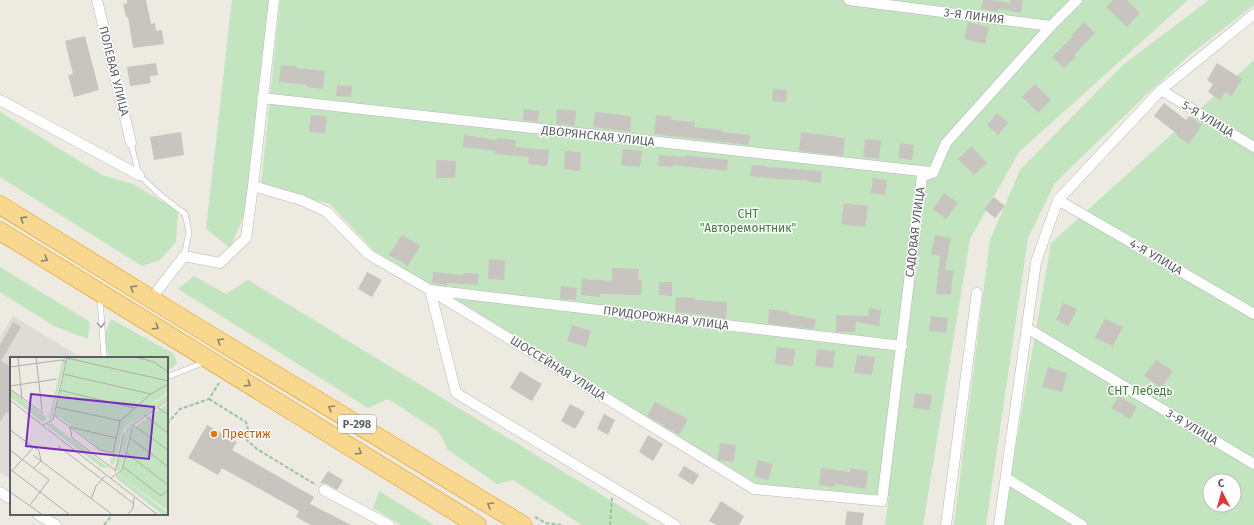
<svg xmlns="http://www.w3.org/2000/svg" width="1254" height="525" font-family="'Fira Sans',sans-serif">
	<rect width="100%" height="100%" fill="#edeae2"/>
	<path fill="#dedcd7" d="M13 316 82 358H11V479L0 473V337Z"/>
	<path fill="#c2e4bf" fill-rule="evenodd" d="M232 0H269L245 213 230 248 206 229Z
		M280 0H1188L1019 152 970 239 923 525H885L889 496 758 485 374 251 330 204 261 186Z
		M1209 0H1254V5L1187 57 1146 95 1055 183 1028 238 986 525H954L990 240 1020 170 1124 64Z
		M1254 60V525H1002L1051 243ZM1210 481H1234V505H1210Z
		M0 112 102 175 133 184 178 211 176 242 160 260 142 266 0 177Z
		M0 267 90 322 88 339 54 326 0 292Z
		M194 276 226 294 248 280 651 525H582L513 480 497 484 448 450 439 432 388 399 368 408 178 289Z
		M111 319 174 354 177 363 172 368 167 370V358H109L104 335Z
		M379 491 434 525H401L373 508Z"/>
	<path fill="#c8c5c0" d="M127 0H146L151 24 155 23 156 31 162 30 164 44 133 48 128 17H126L123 4 127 3Z
		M983 0H992L1010 3V0H1023L1021 13 998 9V12L981 9Z
		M1113 0H1127L1140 13 1127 27 1106 7Z
		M968 22 989 27 985 44 964 39Z
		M1084 22 1095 33 1074 55 1076 57 1064 68 1052 57 1072 37 1071 36Z
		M85 36 99 90 74 97 68 75 73 74 65 41Z
		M156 63 158 75 150 76 151 83 130 86 127 67Z
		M1217 63 1242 79 1232 96 1225 92 1220 100 1208 92 1213 84 1207 80Z
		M281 65 297 66V68L325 71 323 89 307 87V85L279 82Z
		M1035 84 1051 100 1038 113 1022 97Z
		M337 85 352 86 351 97 336 96Z
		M773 89 787 90 786 102 772 101Z
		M1164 103 1186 120 1189 116 1202 125 1189 144 1176 135 1177 134 1154 116Z
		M524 109 539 111 538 122 523 120Z
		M557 109 576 111 575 126 556 124Z
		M595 112 631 116 630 132 593 127Z
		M997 113 1008 123 998 135 987 125Z
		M311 115 327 116 325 133 309 132Z
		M656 115 672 117 671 120 695 122 694 127 722 130V132L750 135 749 145 654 134Z
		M181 132 184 155 154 160 150 137Z
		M801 132 845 138 843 156 799 151Z
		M464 135 497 140V138L516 140 515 147 549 150 547 166 528 164 529 157 495 154 496 151 463 147Z
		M865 139 881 140 879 159 863 157Z
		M900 143 914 145 912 160 898 158Z
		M971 146 987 163 974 175 958 159Z
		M623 149 642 151 640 167 621 165Z
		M565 151 581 152 580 171 564 169Z
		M659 155 686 157V155L728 160 727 171 673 165V167L658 166Z
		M436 160 456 161 455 178H436Z
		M752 165 766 166V167L822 171 821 183 806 181 807 180 777 179 750 176Z
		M873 178 887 180 885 195 871 193Z
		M944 193 958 203 946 219 933 209Z
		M994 197 1005 206 995 218 984 209Z
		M844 203 868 206 865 227 841 224Z
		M402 235 420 246 408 266 389 255Z
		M935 235 951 238 945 270 953 271 951 295 936 294 940 256 931 254Z
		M489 259 505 260 504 280 488 279Z
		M612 268 639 269 638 279 642 280 641 295 600 294V297L581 295 582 279 612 281Z
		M367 272 382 280 372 297 358 289Z
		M433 272 463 275 464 273 479 274 478 285 447 283V285L432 283Z
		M659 282H672V296L659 295Z
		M561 286 577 288 576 300 560 299Z
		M676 297 695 298V300L727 302 726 319 707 316V315L675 312Z
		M1063 303 1077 309 1069 326 1056 320Z
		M869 308 881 310 879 326 856 322 855 332H836V315L868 316Z
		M769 309 789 312 788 314 816 319 814 329 768 324Z
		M931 316 948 318 946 333 929 331Z
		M1105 319 1123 327 1113 346 1095 338Z
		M13 322 21 327 1 361 11 367V415L6 412 0 422V345Z
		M572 325 591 331 586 347 567 341Z
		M777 347 795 349 793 366 775 364Z
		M817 349 835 351 833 368 815 366Z
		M857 355 875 357 872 375 854 373Z
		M1156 360 1173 371 1161 388 1144 376Z
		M1048 367 1067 373 1062 392 1042 387Z
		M520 371 542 384 532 401 510 388Z
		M915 393 932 395 930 410 913 408Z
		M1119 396 1137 407 1130 419 1111 408Z
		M655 402 688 419 679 435 664 426H665L647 416Z
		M570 404 585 412 575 429 561 421Z
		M604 414 615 420 608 435 597 429Z
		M207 425 237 442 232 450 314 497 310 504 351 525H311L296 517 299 511 222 468 218 475 188 458Z
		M648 435 663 444 653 461 639 452Z
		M720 443 736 445 734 462 718 460Z
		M758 460 773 464 768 480 754 476Z
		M684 466 699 475 693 485 678 476Z
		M821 468 850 472V468L868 471 866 489 835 484 834 487 819 485Z
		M328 471 343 480 337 490 327 484 320 483Z
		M721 501 744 516 739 525H716L709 521Z
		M847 511 864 513 862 525H845Z"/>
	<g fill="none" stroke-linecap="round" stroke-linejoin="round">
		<defs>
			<path id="lane" d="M131 143 139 175 159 194 185 214 189 232 184 256
				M100 297 104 358
				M167 377 205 362"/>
			<path id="street" d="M97 0 131 143
				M849 0 1051 26
				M1161 90 1254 147
				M262 98 930 172
				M0 100 139 175
				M253 186 301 200 327 212 368 254 430 290 754 489 882 501 922 176 933 173 946 143 1051 26 1077 0
				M1058 200 1254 314
				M151 299 184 256 220 263 246 238 253 186 274 0
				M1027 328 1254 464
				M1006 478 1082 525
				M324 490 389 525
				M0 492 11 499
				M37 514 56 525
				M675 525 456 393 430 290 902 346
				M946 525 977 293
				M999 525 1036 262 1058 200 1161 90 1254 14"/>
			<path id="highway" d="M0 205 190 323 523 525
				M0 231 477 525"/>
		</defs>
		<use href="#lane" stroke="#b5b8bc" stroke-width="6"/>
		<use href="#street" stroke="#b5b8bc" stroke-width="11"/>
		<use href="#highway" stroke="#e69309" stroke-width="19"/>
		<path stroke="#99c4a3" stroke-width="2" stroke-dasharray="4 2" stroke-linecap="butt" d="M209 399 246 422 248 429 247 440 257 449 316 485
			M167 424 180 409 209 399 219 383
			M535 517 546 523 562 525
			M104 525 113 514
			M610 525 612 498"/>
		<use href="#lane" stroke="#fff" stroke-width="5"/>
		<use href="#street" stroke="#fff" stroke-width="10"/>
		<use href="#highway" stroke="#f8d78e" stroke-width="18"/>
	</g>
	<defs><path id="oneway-chevron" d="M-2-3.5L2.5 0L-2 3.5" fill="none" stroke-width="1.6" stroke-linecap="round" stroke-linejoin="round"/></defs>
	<g stroke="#8a8370">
		<use href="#oneway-chevron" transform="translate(23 219) rotate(-148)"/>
		<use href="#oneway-chevron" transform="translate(45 259) rotate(31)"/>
		<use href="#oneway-chevron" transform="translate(133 288) rotate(-148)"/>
		<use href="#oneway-chevron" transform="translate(156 327) rotate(32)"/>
		<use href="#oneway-chevron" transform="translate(220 341) rotate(-149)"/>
		<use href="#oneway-chevron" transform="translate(248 384) rotate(32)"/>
		<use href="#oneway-chevron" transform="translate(331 408) rotate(-149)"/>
		<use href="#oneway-chevron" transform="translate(359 452) rotate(32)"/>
		<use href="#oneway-chevron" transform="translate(490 505) rotate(-149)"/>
	</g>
	<use stroke="#9d9fa1" href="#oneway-chevron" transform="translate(101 325) rotate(86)"/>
	<circle fill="#e8710a" stroke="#fff" stroke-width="1.5" cx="214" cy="434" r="4"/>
	<g text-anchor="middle" stroke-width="3" stroke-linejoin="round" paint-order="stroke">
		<rect fill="#fff" stroke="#8c8f92" stroke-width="1" x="338" y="415" width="38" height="18" rx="3"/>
		<g font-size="11" font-weight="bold" fill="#5b5f63">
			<text x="357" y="428">Р-298</text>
		</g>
		<g font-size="12" fill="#5b5f63" stroke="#fff">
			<text transform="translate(974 16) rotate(7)" y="4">3-Я ЛИНИЯ</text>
			<text transform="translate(114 71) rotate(76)" y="4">ПОЛЕВАЯ УЛИЦА</text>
			<text transform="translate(1208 119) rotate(31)" y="4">5-Я УЛИЦА</text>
			<text transform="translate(598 136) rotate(6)" y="4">ДВОРЯНСКАЯ УЛИЦА</text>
			<text transform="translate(915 232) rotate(-83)" y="4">САДОВАЯ УЛИЦА</text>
			<text transform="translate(1156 257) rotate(30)" y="4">4-Я УЛИЦА</text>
			<text transform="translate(666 318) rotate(7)" y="4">ПРИДОРОЖНАЯ УЛИЦА</text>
			<text transform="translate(558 368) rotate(32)" y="4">ШОССЕЙНАЯ УЛИЦА</text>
			<text transform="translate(1192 427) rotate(31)" y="4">3-Я УЛИЦА</text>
		</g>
		<g font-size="12" fill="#3a8438" stroke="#fff">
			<text x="748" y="218">СНТ<tspan x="748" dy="14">"Авторемонтник"</tspan></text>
			<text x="1140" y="395">СНТ Лебедь</text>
		</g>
		<g font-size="12" fill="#c56008" stroke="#fff" text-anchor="start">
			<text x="222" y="438">Престиж</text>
		</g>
	</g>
	<g transform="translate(10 357)">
		<rect width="158" height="158" fill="#edeae2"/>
		<path d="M53 0H56L41 64 39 62ZM57 0H158V35L132 54 158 37V42L123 66 109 115 106 112 116 71 129 56 114 71 104 108 100 107 103 95 91 93 51 61 45 58ZM0 33 36 60V63L32 65 0 40ZM158 46V154L109 118 122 72ZM37 66 42 67 99 111 91 110 36 68ZM106 116 158 156V158H153L106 121Z" fill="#c2e4bf"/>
		<path fill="none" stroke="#afaeab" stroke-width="1" d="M8 0 12 42M26 0 32 53M125 0 144 5 158 15M57 1 158 24M0 10 51 3 56 5M53 17 141 37M0 29 47 22M0 32 33 56M49 33 124 51M0 43 148 158M46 50 111 64M147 50 158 58M44 58 90 93 103 96 110 64 141 37 158 27M134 58 158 76M33 68 43 63 57 0M123 68 158 93M0 73 29 94 31 104 24 111M119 80 158 110M48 89 123 146M0 93 39 123 20 148M115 95 158 128M23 98 103 158M112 109 151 139 158 133M0 112 60 158M105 113 62 81 60 70 106 81M2 114 23 91M105 115 114 76M101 121 112 113 123 68 158 43M0 135 33 158M81 142 86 129 95 119M117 158 123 151 124 141"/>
		<path fill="#7b2cbf" fill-opacity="0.15" stroke="#7b2cbf" stroke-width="2" d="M21 37 144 50 139 102 16 89Z"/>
		<rect width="158" height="158" fill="none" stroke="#5b5f63" stroke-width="2"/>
	</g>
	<g transform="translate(1222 493) rotate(354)"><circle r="19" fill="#ffffff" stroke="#bdbfc1"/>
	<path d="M0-3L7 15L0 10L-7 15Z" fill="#e23633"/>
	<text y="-6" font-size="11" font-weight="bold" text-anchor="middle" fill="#5b5f63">С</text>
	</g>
</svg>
